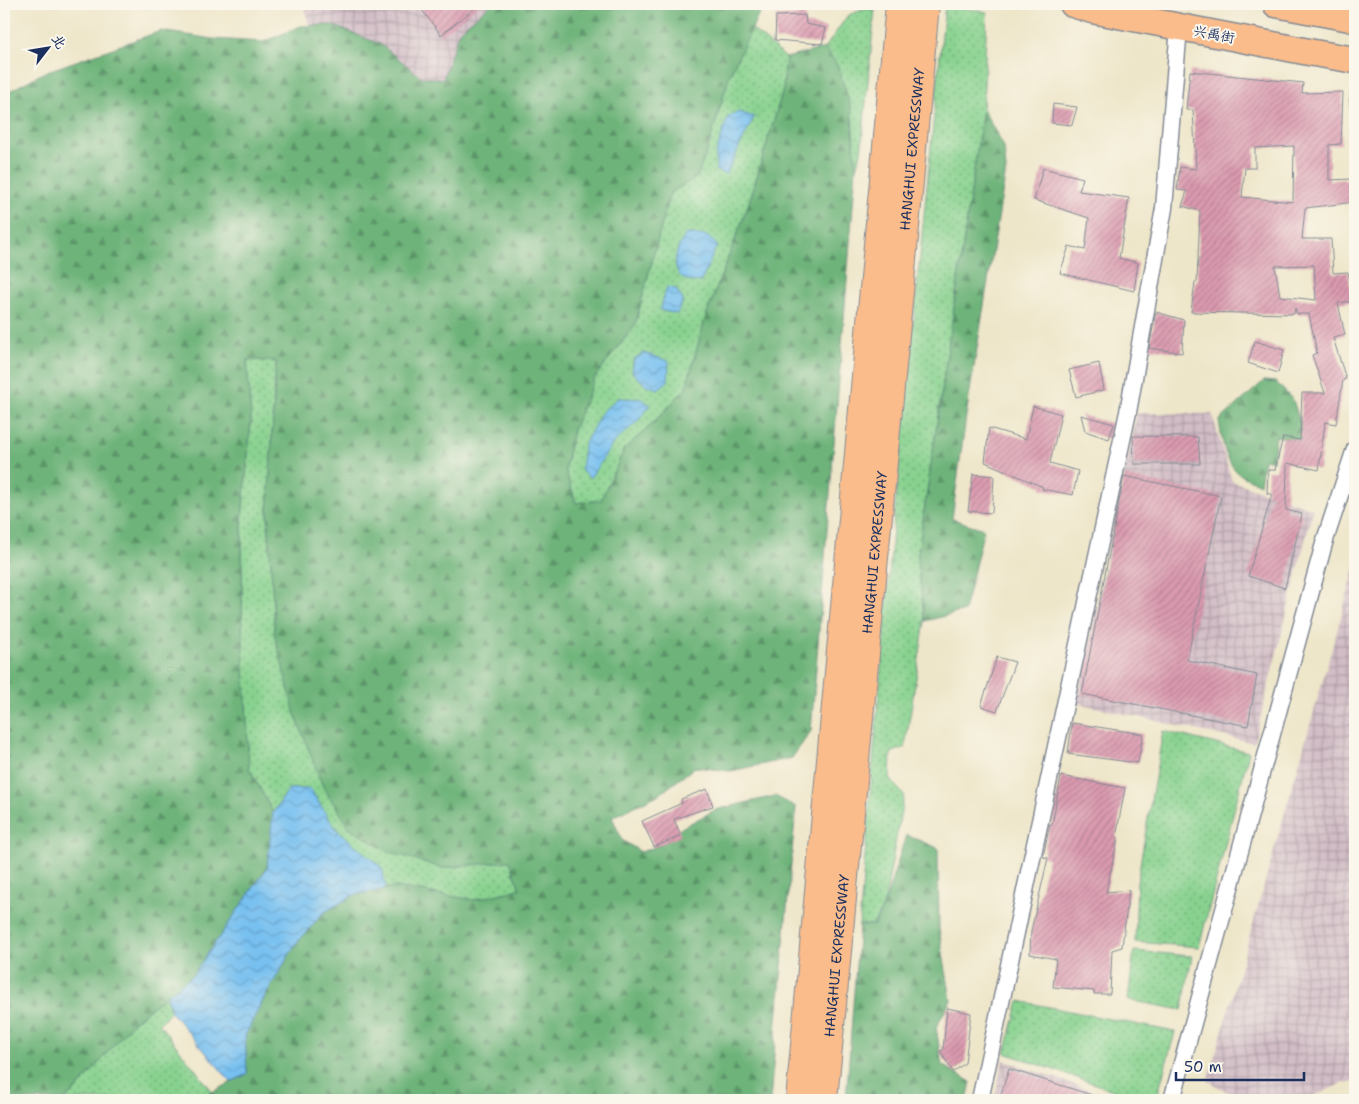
<svg xmlns="http://www.w3.org/2000/svg" width="1359" height="1104" font-family="'Shantell Sans','LXGW WenKai TC',sans-serif">
	<defs>
		<pattern id="industrial-grid" width="8" height="8" patternUnits="userSpaceOnUse" patternTransform="scale(1.25)"><rect width="8" height="8" fill="#d2bdc6"/><path d="M0 4h8M4 0v8" fill="none" stroke="#aa9aa4"/></pattern>
		<pattern id="grass-dots" width="8" height="8" patternUnits="userSpaceOnUse" patternTransform="scale(1.25)"><rect width="8" height="8" fill="#88d28f"/><path d="M2 2h.1M6 6h.1" fill="none" stroke="#6eab78" stroke-width="1.8" stroke-linecap="round"/></pattern>
		<pattern id="forest-firs" width="22" height="20" patternUnits="userSpaceOnUse" patternTransform="scale(1.25)"><rect width="22" height="20" fill="#6eb47a"/><path d="M5 1l3.5 6h-7zM16 11l3.5 6h-7z" fill="#5a9367"/></pattern>
		<pattern id="water-waves" width="16" height="10" patternUnits="userSpaceOnUse" patternTransform="scale(1.25)"><rect width="16" height="10" fill="#77c0f0"/><path d="M0 5q4-4 8 0t8 0" fill="none" stroke="#619cc6"/></pattern>
		<pattern id="building-hatch" width="6" height="6" patternUnits="userSpaceOnUse" patternTransform="scale(1.25)"><rect width="6" height="6" fill="#db9aaf"/><path d="M-1 1l2-2M0 6l6-6M5 7l2-2" fill="none" stroke="#b17e92"/></pattern>
	</defs>
	<rect width="100%" height="100%" fill="#fbf7ec"/>
	<filter id="ink" filterUnits="userSpaceOnUse"><feTurbulence type="fractalNoise" baseFrequency=".02" numOctaves="2"/><feDisplacementMap in="SourceGraphic" scale="10" xChannelSelector="R" yChannelSelector="G"/><feConvolveMatrix kernelMatrix="1 2 1 2 8 2 1 2 1" color-interpolation-filters="sRGB"/></filter>
	<filter id="wash" filterUnits="userSpaceOnUse"><feTurbulence type="fractalNoise" baseFrequency=".0096" numOctaves="4" result="noise"/><feDisplacementMap in="SourceGraphic" scale="20" xChannelSelector="R" yChannelSelector="G"/><feGaussianBlur stdDeviation="1.12" result="paint"/><feColorMatrix in="noise" values="0 0 0 0 0 0 0 0 0 0 0 0 0 0 0 0 0 1.4 0 .05"/><feComposite in="paint" operator="in"/></filter>
	<g filter="url(#wash)">
		<rect width="100%" height="100%" fill="#eee6c9"/>
		<path fill="url(#industrial-grid)" d="M304 4H491L459 31 443 79 421 77 380 44 332 25 309 26Z
			M1137 413 1212 414 1232 481 1313 509 1254 743 1077 703Z
			M1355 568V1082L1343 1083 1305 1100H1242L1208 1081Z
			M1003 1060 1119 1100H994Z"/>
		<path fill="url(#grass-dots)" stroke="#528076" d="M945 5 987 12 983 109 917 560 925 621 905 747 891 753 890 780 904 795 884 905 873 925H859L895 506Z
			M865 9H875L861 153 856 168 851 108 825 48 848 15Z
			M751 28 786 58 783 90 748 206 706 316 686 388 654 423 625 448 601 500 576 503 565 469 573 430 595 377 635 325 670 193 697 177 707 151 730 74Z
			M247 360 276 361 268 513 275 637 442 868 510 860 520 889 474 900 396 887 386 889 382 868 336 829 310 789H289L273 813 249 768 242 623V518L251 420Z
			M1163 731 1249 752 1199 947 1135 942 1137 882Z
			M1134 951 1192 956 1182 1010 1128 1000Z
			M167 995 171 1012 159 1024 213 1092 198 1100H63L75 1091 134 1021Z
			M1019 1001 1175 1032 1156 1100H1142L1005 1053Z"/>
		<path fill="url(#forest-firs)" stroke="#44726c" d="M491 4H764L730 74 707 151 697 177 670 193 635 325 595 377 573 430 565 469 576 503 601 500 625 448 654 423 686 388 706 316 748 206 783 90 786 58 825 48 838 66 851 108 856 168 811 731 792 758 731 771 695 767 660 794 612 817 622 840 641 852 660 845 683 827 715 810 775 796 796 807 770 1100H198L247 1074 245 1036 264 998 295 945 323 913 354 895 396 887 474 900 520 889 510 861 442 868 387 851 350 828 323 787 295 714 275 637 268 513 276 361 247 360 251 420 242 518V623L249 768 275 816 267 868 193 975 134 1021 75 1091 63 1100H4V94L45 72 161 31 213 39 264 42 301 26 332 25 380 44 421 77 443 79 459 31Z
			M983 109 1004 147 1006 170 966 416 952 519 984 529 964 611 925 621 917 560Z
			M1264 381 1276 382 1293 400 1306 441 1276 436 1273 461 1264 459 1260 484C1254 481 1247 479 1241 475 1225 464 1222 440 1219 421Z
			M906 835 938 848 939 929 951 1000 936 1027 942 1065 971 1082 967 1100H846L859 925H874L884 905Z"/>
		<path fill="#88d28f" stroke="#528076" d="M1352 90H1355V150H1348Z"/>
		<path fill="url(#water-waves)" stroke="#4978a7" d="M739 112 754 117 726 174 716 171V153L728 117Z
			M687 234 707 236 717 245 701 282C697 281 692 282 689 281 667 274 676 245 687 234Z
			M667 287 676 289 683 300 677 314 660 310Z
			M643 353 669 361 668 381 658 389 646 385 632 372 634 359Z
			M618 398 642 399 650 405 638 421 614 442 590 478 581 470 584 445 602 412Z
			M289 789H310L336 829 382 868 386 889 354 895 323 913 295 945 264 998 245 1036 247 1074 231 1082 171 1012 167 995 193 975 267 868 273 813Z"/>
		<g id="blocks">
			<path fill="url(#building-hatch)" fill-rule="evenodd" d="M429 4H480L441 35 422 10Z
				M805 15 806 24 826 28 822 44 775 40 776 16Z
				M1190 71 1303 83 1302 93 1343 92 1341 144 1329 145V180L1353 179 1355 202 1305 208 1302 239H1331L1333 273 1348 272 1353 301 1338 303 1345 335 1333 338 1346 379 1343 380 1336 424 1325 422 1319 470 1287 463 1286 510 1302 514 1285 588 1248 576 1272 494H1267L1268 470H1275L1283 437 1300 440 1302 393H1325L1312 355 1317 353 1309 314H1297L1295 308 1294 314 1191 312 1195 282H1197L1200 211 1182 206 1187 191 1177 190 1180 167 1196 169 1193 110H1186ZM1294 146 1293 202 1242 197 1245 168H1255V148ZM1314 265 1316 300 1280 296 1275 266Z
				M1053 104 1077 107 1072 125 1052 123Z
				M1043 168 1083 178 1079 191 1129 198 1119 258 1138 263 1134 291 1060 273 1069 246 1085 250 1089 218 1034 200Z
				M1156 312 1184 320 1182 353 1149 348Z
				M1255 341 1284 350 1278 373 1248 363Z
				M1099 363 1104 390 1076 397 1069 370Z
				M1033 406 1061 414 1050 463 1078 471 1073 495 1042 489 1043 487 985 462 989 428 1026 439Z
				M1081 415 1114 424 1109 439 1085 431Z
				M1133 436 1198 437 1200 464H1134Z
				M973 474 994 476 992 513 968 511Z
				M1124 476 1221 496 1187 660 1257 675 1248 726 1082 694Z
				M997 657 1015 662 997 711 981 706Z
				M1072 723 1143 734 1138 763 1068 754Z
				M1061 776 1125 788 1116 837 1118 838 1106 892 1129 890 1122 947 1112 950 1110 994H1094V991L1053 987 1056 959 1030 954 1031 931 1048 858 1043 857 1050 824 1052 825Z
				M707 789 713 806 674 819 681 836 654 847 642 821 682 803 681 799Z
				M947 1008 971 1013 965 1063 953 1072 940 1051 943 1050Z
				M1009 1069 1098 1097 1097 1100H999Z"/>
		</g>
	</g>
	<g filter="url(#ink)">
		<use href="#blocks" fill-opacity="0" stroke="#848a94" stroke-width="1"/>
		<g fill="none" stroke-linecap="round" stroke-linejoin="round">
			<defs>
				<path id="minor" d="M980 1100 1128 412 1164 208 1179 27
					M1172 1100 1325 540 1355 449"/>
				<path id="primary" d="M1073 4 1092 10 1314 53 1355 60
					M1276 4 1355 19"/>
				<g id="motorway">
					<path d="M800 1100 900 4"/>
					<path id="s1" d="M823 1100 901 271 925 4"/>
				</g>
			</defs>
			<use href="#minor" stroke="#848a94" stroke-width="19"/>
			<use href="#primary" stroke="#848a94" stroke-width="29"/>
			<use href="#motorway" stroke="#848a94" stroke-width="30"/>
			<use href="#minor" stroke="#fff" stroke-width="16"/>
			<use href="#primary" stroke="#fabc8b" stroke-width="26"/>
			<use href="#motorway" stroke="#fabc8b" stroke-width="28"/>
		</g>
	</g>
	<g text-anchor="middle" stroke-width="4" stroke-linejoin="round" paint-order="stroke">
		<g font-size="14" fill="#1b2f5e" stroke="#fbf7ec">
			<text transform="translate(1214 34) rotate(11)" y="5">兴禹街</text>
			<text dy="5" stroke="none"><textPath href="#s1" startOffset="955">HANGHUI EXPRESSWAY</textPath></text>
			<text dy="5" stroke="none"><textPath href="#s1" startOffset="550">HANGHUI EXPRESSWAY</textPath></text>
			<text dy="5" stroke="none"><textPath href="#s1" startOffset="145">HANGHUI EXPRESSWAY</textPath></text>
		</g>
	</g>
	<rect width="1359" height="1104" fill="none" stroke="#fbf7ec" stroke-width="20"/>
	<g transform="translate(48 48) rotate(59)" stroke="#fbf7ec" stroke-width="4" paint-order="stroke">
	<path d="M0-4L9 19L0 12L-9 19Z" fill="#1b2f5e"/>
	<text y="-8" font-size="14" font-weight="bold" text-anchor="middle" fill="#1b2f5e">北</text>
	</g>
	<path d="M1176 1072v8h128v-8" fill="none" stroke="#1b2f5e" stroke-width="2.5"/>
	<text x="1184" y="1072" font-size="15" fill="#1b2f5e" stroke="#fbf7ec" stroke-width="4" paint-order="stroke">50 m</text>
</svg>
